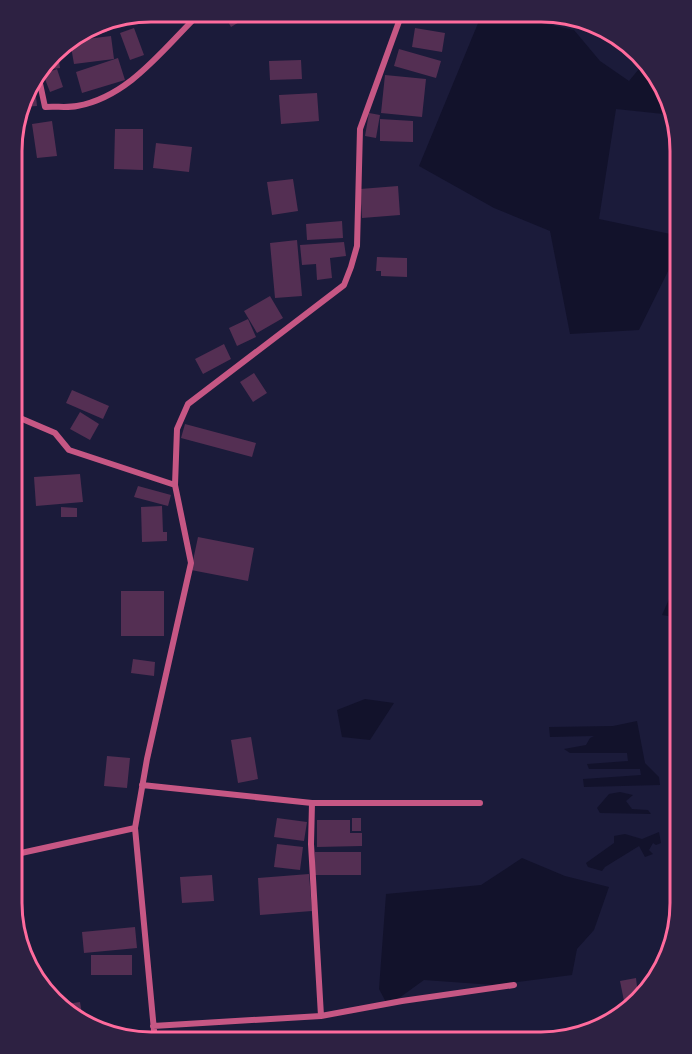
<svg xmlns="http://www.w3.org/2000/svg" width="692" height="1054" font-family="Raleway,sans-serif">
	<rect width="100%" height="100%" fill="#1b1b3a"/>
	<path fill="#12122b" d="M506 15 574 30 600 61 629 81 643 64 669 98 673 115 616 109 599 219 680 236V247L639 330 570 334 550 231 494 208 419 166 481 16Z
		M680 574V618L662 615Z
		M365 699 394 703 370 740 342 737 337 710Z
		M637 721 645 763 659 777 660 785 584 787 583 779 641 775 640 769H589L587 764 628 761 627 753H570L564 749 586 745 590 738 594 736 550 737 549 727 613 726Z
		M620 792 633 795 626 801 632 809 648 810 651 814 600 813 597 808 609 794Z
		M659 832 661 843 656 845 653 843 649 850 653 854 645 857 639 846 605 867 602 871 588 867 586 863 614 843V836L625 834 642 839Z
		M522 858 565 876 609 887 594 930 577 949 572 975 494 985 424 980 388 1006 379 989 386 894 481 885Z"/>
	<path fill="#542f53" d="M226 18H239L241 21 231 27Z
		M104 21 107 32 74 39Z
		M134 28 144 55 130 60 120 33Z
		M415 28 445 33 442 52 412 47Z
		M111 36 114 59 74 64 70 41Z
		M399 49 441 61 436 78 394 66Z
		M57 50 60 68 43 70V67Z
		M118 58 125 80 82 93 76 72Z
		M301 60 302 79 270 80 269 61Z
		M57 69 63 87 50 92 43 74Z
		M385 75 426 79 422 117 381 113Z
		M34 78 37 106 22 107 31 82Z
		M317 93 319 121 281 124 279 95Z
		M369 113 380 115 376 138 365 136Z
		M380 119 413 121V142L380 141Z
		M52 121 57 156 37 158 32 124Z
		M115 129H143V170L114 169Z
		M156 143 192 147 189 172 153 168Z
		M293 179 298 211 272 215 267 182Z
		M398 186 400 215 362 218 360 189Z
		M342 221 343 238 307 240 306 224Z
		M297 240 302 296 275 298 270 243Z
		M344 242 346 256 330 258 332 278 317 280 316 264 302 265 300 245Z
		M377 257 407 258V277L381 276V271H376Z
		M270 296 283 318 257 333 244 311Z
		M248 319 256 337 237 346 229 328Z
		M224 344 231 359 203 374 195 359Z
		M254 373 267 393 253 402 240 382Z
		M72 390 109 406 103 419 66 403Z
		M80 412 99 424 90 440 70 429Z
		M185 424 256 443 252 457 181 438Z
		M80 474 83 502 36 506 34 477Z
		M138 486 171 495 168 506 134 497Z
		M162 506 163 532H167V541L142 542 141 507Z
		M61 507 77 508V517H61Z
		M198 537 254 548 248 581 191 570Z
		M121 591H164V636H121Z
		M133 659 155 662 154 676 131 673Z
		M251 737 258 779 238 783 231 740Z
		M107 756 130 758 127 788 104 786Z
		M277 818 307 822 304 841 274 837Z
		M352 818H361V831H352Z
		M317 820H350V833H362V846L317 847Z
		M277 844 303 847 300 870 274 867Z
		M315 852H361V875H315Z
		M309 874 312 911 260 915 258 878Z
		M212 875 214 901 182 903 180 877Z
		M135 927 137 948 84 953 82 932Z
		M91 955H132V975H91Z
		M636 978 638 995 632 1000 624 1001 620 981Z
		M80 1002 83 1020 66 1013 60 1005Z"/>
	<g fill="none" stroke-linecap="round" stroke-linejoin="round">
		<path stroke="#c65784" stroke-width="6" d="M38 74 45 107C55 106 67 108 77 106 127 97 160 53 194 19
			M13 415 55 433 69 450 175 485
			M142 785 312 803H480
			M312 803 311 844 321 1016
			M12 855 135 828
			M153 1026 321 1016 402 1001 514 985
			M155 1041 135 828 147 759 191 563 175 485 177 429 188 404 344 285 351 267 357 246 360 129 401 16"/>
	</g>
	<path d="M0 0H692V1054H0ZM151 22H541A129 129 0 0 1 670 151V903A129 129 0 0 1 541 1032H151A129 129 0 0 1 22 903V151A129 129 0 0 1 151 22Z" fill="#2d2142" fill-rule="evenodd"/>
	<path fill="none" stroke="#ff6b9d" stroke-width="3" d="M151 22H541A129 129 0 0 1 670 151V903A129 129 0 0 1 541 1032H151A129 129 0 0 1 22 903V151A129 129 0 0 1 151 22Z"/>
</svg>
